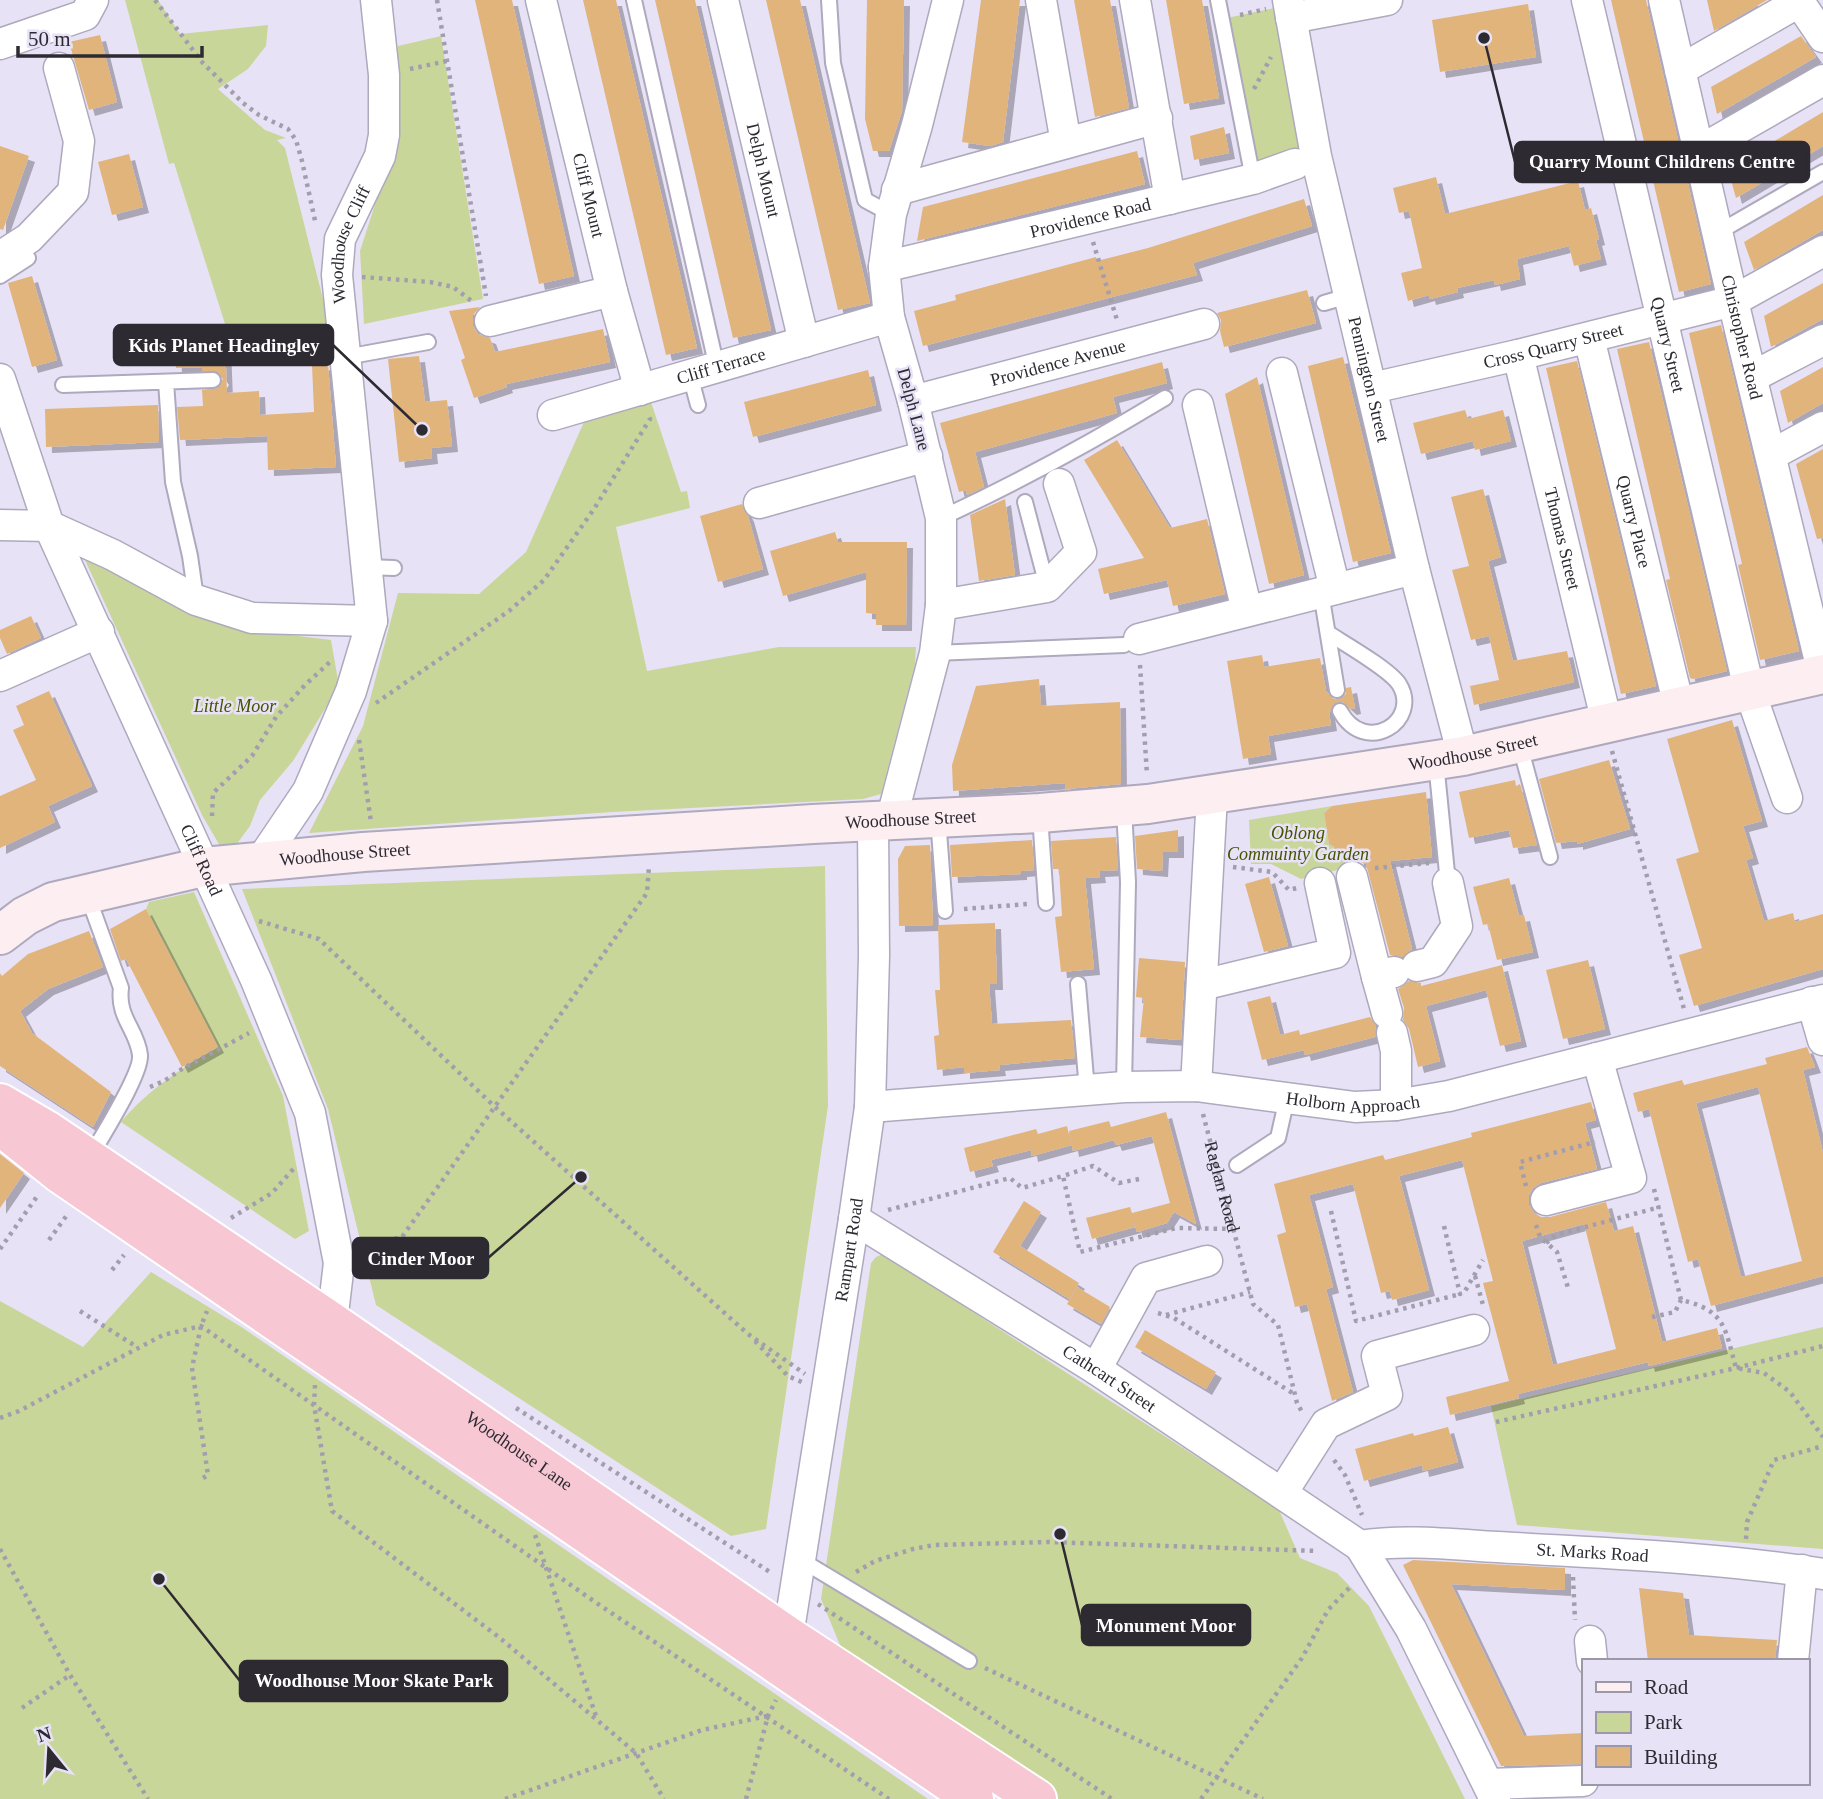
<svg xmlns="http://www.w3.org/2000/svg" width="1823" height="1799" font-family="Georgia,serif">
	<defs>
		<filter id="shadow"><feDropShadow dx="6" dy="6" stdDeviation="0" flood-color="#0004"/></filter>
	</defs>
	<rect width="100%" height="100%" fill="#e8e2f7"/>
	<path fill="#c9d69a" d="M125 0H158L180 34 268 25 266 46 248 69 218 89 265 130 286 138 277 140 285 148 330 327H226L174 163 169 164Z
		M1289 5 1316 156 1253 179 1222 19Z
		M441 36 483 299 364 324 360 251 391 155 398 46Z
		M650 399 681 492 687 491 690 508 616 527 647 671 779 647H916L915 664 881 794 863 799 613 812 309 833 363 726 398 593 479 594 526 552 588 413Z
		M85 560 235 628 331 640 339 686 293 761 260 800 250 826 236 845 220 846 202 815Z
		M1332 806 1324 813 1329 844 1343 852 1356 849 1358 865 1301 879 1271 864H1251L1249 820Z
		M825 866 828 1106 766 1529 731 1536 376 1305 328 1109 242 889Z
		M194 892 283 1096 309 1231 295 1239 121 1122C148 1090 181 1068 218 1047L146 909 149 902Z
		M883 1254 1279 1510 1300 1558 1337 1573 1369 1606 1465 1799H1059L842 1650 821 1599 871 1263 876 1257Z
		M151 1272 243 1328 928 1799H0V1301L83 1347Z
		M1823 1327V1549L1517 1525 1491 1406Z"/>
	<path fill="#e1b47c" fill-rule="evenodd" filter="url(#shadow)" d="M475 0H512L574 276 539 284Z
		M583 0H616L697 348 666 355Z
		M655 0H695L771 330 733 338Z
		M766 0H800L870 303 838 310Z
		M867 0H904L902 111 889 151H873L865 119Z
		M981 0H1020L1003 142 990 146 962 142Z
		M1074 0H1110L1129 108 1095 117Z
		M1166 0H1202L1219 98 1184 104Z
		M1611 0H1646L1711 284 1679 292Z
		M1707 0H1767L1714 31Z
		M1528 4 1536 57 1440 72 1432 20Z
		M100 35 117 102 89 110 69 42Z
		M1801 36 1816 57 1717 114 1711 87Z
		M1823 112V146L1736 198 1728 169Z
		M1224 127 1229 153 1194 160 1190 136Z
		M0 146 29 156 3 230 0 229Z
		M1137 151 1145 184 917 241 923 207Z
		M129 154 143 207 112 215 98 162Z
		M1436 177 1445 214 1578 181 1585 210 1591 208 1599 239 1596 240 1601 259 1574 266 1569 246 1517 259 1520 279 1495 285 1494 280 1457 288 1458 292 1430 299 1429 295 1408 301 1401 273 1422 268 1409 211 1399 213 1393 188Z
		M1823 195V230L1754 270 1744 242Z
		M1304 199 1312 226 1193 263 1197 275 923 346 914 311 956 300 955 295 1096 257 1097 261 1148 248Z
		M32 276 57 360 32 367 8 283Z
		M1823 283V319L1771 347 1764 316Z
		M1307 290 1316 323 1224 347 1220 331 1221 320 1217 313Z
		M480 307 473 315V326L478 334 490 338 495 352 603 329 610 362 506 384 507 387 474 398 461 360 465 358 449 311Z
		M1721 325 1799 651 1760 660 1738 565 1742 564 1689 333Z
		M225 342 227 393 259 391 260 415 314 412 312 365 328 364 336 467 268 470 267 436 180 440 177 407 203 406 202 390 217 388 223 379 218 372 202 371V367L176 368 175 344Z
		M1649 342 1727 671 1693 679 1690 678 1666 580 1670 579 1617 349Z
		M419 356 425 402 447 400 452 446 431 448 432 458 399 462 388 359Z
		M1343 357 1391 553 1353 562 1308 366Z
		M1577 361 1656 686 1621 694 1546 368Z
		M1162 362 1167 383 1113 397 1117 413 975 452 984 487 967 495 966 490 959 492 940 423Z
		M1823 367V403L1788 423 1780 391Z
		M868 370 876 405 753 437 744 402Z
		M1257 377 1304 575 1269 584 1225 394Z
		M158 405 159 442 46 447 45 409Z
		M1465 410 1468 419 1503 410 1511 441 1475 450 1473 441 1421 454 1413 423Z
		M1117 440 1170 528 1207 519 1225 594 1173 606 1167 580 1104 594 1098 569 1144 558 1084 460Z
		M1823 449V538L1817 539 1796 464Z
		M1483 489 1501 557 1488 561 1513 661 1567 651 1574 682 1474 705 1470 686 1499 680 1489 636 1471 640 1457 588 1452 570 1469 566 1451 497Z
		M1005 499 1015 575 979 581 970 515Z
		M742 504 748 516 763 569 718 582 700 516Z
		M835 532 838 542H907L906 625H876V614L866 613V572L783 596 770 551Z
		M31 616 41 638 7 654 0 638V630Z
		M1262 655 1264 667 1320 658 1326 691 1333 699H1339L1346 694V688L1351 687 1355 708 1351 709 1343 702 1335 703 1329 713 1331 725 1268 736 1271 754 1243 759 1227 661Z
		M1039 679 1041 706 1120 702 1121 784 1066 789 1065 783 953 791 952 765 976 686Z
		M49 691 92 786 48 806 55 822 0 848V796L36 780 13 730 24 725 16 706Z
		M1732 720 1762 821 1743 826 1753 858 1746 860 1764 921 1793 913 1795 922 1823 914V969L1694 1006 1679 955 1702 948 1676 859 1699 852 1667 739Z
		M1609 760 1630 829 1577 844V841L1556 843 1539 779Z
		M1515 780 1516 786 1520 784 1537 845 1513 848 1509 830 1469 838 1459 792Z
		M1426 792 1432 857 1390 861 1412 949 1402 957 1390 955 1366 864 1358 861 1356 849 1343 852 1329 844 1324 813 1332 806Z
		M1178 830V852H1163L1162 871 1137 869 1135 836Z
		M1116 837 1118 870 1099 871 1100 877 1085 878 1094 969 1061 972 1055 917 1062 916 1059 869H1053L1051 841Z
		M1032 840 1034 870 1021 871V874L952 877 950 845Z
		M930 845 933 925 899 926 898 859 905 846Z
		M1269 877 1288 946 1264 952 1245 884Z
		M1509 878 1519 916 1524 915 1533 952 1497 960 1488 924 1483 925 1473 887Z
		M146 909 218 1047 182 1067 126 959 121 961 110 929Z
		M995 923 997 984H989L992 1024 1071 1020 1075 1058 999 1065 1000 1070 964 1073V1067L937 1070 934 1036 939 1035 935 990H940L938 925Z
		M89 931 103 967 48 989 20 1011 32 1033 111 1092 93 1127 0 1066V973L2 976 28 954Z
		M1139 958 1185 962 1181 1040 1140 1037 1144 998 1136 997Z
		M1588 960 1605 1029 1563 1039 1546 970Z
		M1502 965 1521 1041 1500 1046 1486 990 1426 1006 1440 1061 1418 1067 1409 1029 1403 1020 1404 1008 1398 989 1409 981 1421 983V986Z
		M1270 996 1280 1035 1299 1030 1300 1035 1370 1017 1376 1026 1375 1037 1305 1055 1302 1042 1304 1050 1262 1060 1247 1002Z
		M1807 1047 1815 1067 1803 1070 1823 1153V1276L1711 1306 1698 1259 1688 1262 1649 1109 1638 1112 1633 1093 1682 1080 1684 1085 1767 1064 1765 1058ZM1758 1087 1802 1261 1741 1277 1696 1103Z
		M1591 1102 1596 1120 1585 1123 1597 1169 1541 1183 1533 1188 1529 1195V1205L1534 1213 1541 1217H1550L1606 1202 1614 1231 1633 1226 1662 1342 1717 1328 1722 1348 1649 1366 1648 1362 1518 1394 1519 1398 1450 1415 1446 1397 1509 1381 1483 1283 1493 1281 1462 1160 1399 1176 1429 1290 1392 1300 1390 1291 1381 1293 1353 1184 1309 1195 1333 1287 1326 1289 1353 1392 1332 1401 1307 1304 1295 1307 1277 1235 1286 1232 1274 1184 1383 1155 1385 1160 1472 1137 1471 1133ZM1584 1224 1616 1349 1553 1365 1522 1241Z
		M1166 1112 1196 1224 1174 1212 1167 1223 1137 1232 1132 1215 1135 1227 1092 1239 1086 1218 1130 1207 1132 1213 1170 1203 1152 1136 1116 1145 1114 1140 1073 1151 1072 1145 1032 1156 1031 1150 991 1160 993 1166 970 1172 964 1148 1036 1129 1038 1134 1067 1126 1071 1143 1069 1131 1109 1121 1111 1127Z
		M0 1154 24 1173 0 1208Z
		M1024 1201 1041 1212 1020 1246 1079 1283 1069 1299 993 1252Z
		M1077 1287 1110 1307 1101 1324 1067 1304Z
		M1145 1330 1216 1372 1206 1389 1135 1347Z
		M1448 1427 1458 1462 1423 1471 1422 1465 1364 1481 1355 1449 1413 1433 1414 1436Z
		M1413 1560 1565 1568V1590L1451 1584 1524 1736 1583 1733V1764L1501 1766 1403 1565Z
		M1639 1588 1683 1593 1689 1635 1777 1640 1775 1661H1648Z"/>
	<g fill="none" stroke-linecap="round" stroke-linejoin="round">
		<defs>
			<path id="lane" d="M634 0 717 368
				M829 0 833 63 865 200 891 214
				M1218 0 1253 179
				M1717 233 1823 172
				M0 276 28 258
				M1324 303 1348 296
				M346 357 428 342
				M690 375 698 405
				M166 382 173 482 190 556 196 598
				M63 385 213 380
				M1025 502 1047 586
				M941 518C1019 482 1092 442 1165 398
				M366 567 394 568
				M1321 593 1337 690
				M1328 633C1345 644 1389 669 1399 684 1422 721 1365 757 1340 711
				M935 653 1124 645
				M1520 746 1550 857
				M1436 762 1448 883
				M1040 815 1046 903
				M938 818 945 911
				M87 894 121 988C117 1018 137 1029 140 1055 142 1074 100 1139 89 1159
				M1078 984 1087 1090
				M1124 1087 1128 882 1124 809
				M1237 1165 1278 1138 1287 1098
				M801 1560 969 1661"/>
			<g id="street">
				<path id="s2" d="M541 0 612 291 640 390"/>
				<path id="s3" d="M723 0 804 342"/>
				<path d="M1041 0 1066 143"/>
				<path d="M1135 0 1170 199"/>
				<path id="s4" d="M1288 0 1316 156 1414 569 1463 756"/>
				<path id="s5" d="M1587 0 1749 689 1787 798"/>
				<path id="s6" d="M1664 0 1733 301 1823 674"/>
				<path d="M1798 0 1823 37"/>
				<path d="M1291 18 1387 0"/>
				<path d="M0 44 85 15 93 0"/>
				<path d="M1680 70 1799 2"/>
				<path d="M1699 151 1823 80"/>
				<path d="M897 190 1157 118"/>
				<path d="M0 257 29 238 73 192 79 141 59 68"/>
				<path id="s7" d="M884 267 1253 179 1295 164"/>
				<path d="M490 321 612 291"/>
				<path id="s8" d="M1589 338 1679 706"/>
				<path id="s9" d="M1518 355 1607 723"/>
				<path d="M1282 373 1335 589"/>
				<path d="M1752 377 1823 340"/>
				<path id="s10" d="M0 379 49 526 256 980 310 1113 339 1263 332 1322 324 1339"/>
				<path id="s11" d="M1372 388 1518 355 1733 301 1823 251"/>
				<path id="s12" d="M913 401 1204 324"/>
				<path d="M1198 405 1247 611"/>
				<path id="s13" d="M553 415 889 317"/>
				<path d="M1771 455 1823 427"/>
				<path d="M759 503 927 456"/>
				<path d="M0 525 49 526 113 555 196 600 252 618 372 621"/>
				<path d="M941 605 1047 587 1081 552 1059 484"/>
				<path d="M1139 639 1414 569"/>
				<path d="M0 676 99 632"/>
				<path d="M891 821 935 653 941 605V518L913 401 889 317 884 267 891 214 917 125 948 0"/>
				<path id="s14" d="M260 862 308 791 351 691 372 621 337 275 340 239 380 156 384 135V75L376 0"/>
				<path d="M1352 877 1377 977"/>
				<path d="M1417 966 1433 962 1457 926 1448 883"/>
				<path d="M1202 985 1335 953 1320 883"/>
				<path d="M1812 1002 1823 1040"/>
				<path d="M1387 1013 1377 977 1394 972"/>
				<path d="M1392 1033 1396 1051V1105"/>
				<path d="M1196 1086 1212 796"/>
				<path id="s15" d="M870 1107 1124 1087 1196 1086 1355 1107 1396 1105 1449 1096 1823 1000"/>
				<path d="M1546 1200 1631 1178 1597 1058"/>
				<path id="s16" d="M854 1219 1096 1369 1360 1546 1411 1629 1495 1799"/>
				<path d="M1096 1369 1146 1278 1207 1261"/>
				<path d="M1282 1493 1326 1424 1387 1395 1377 1356 1474 1330"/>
				<path id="s17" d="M1360 1546C1410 1538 1464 1546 1515 1548 1617 1554 1721 1558 1823 1574"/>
				<path d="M1590 1641 1592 1661"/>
				<path id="s18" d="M789 1656 788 1636 854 1219 870 1107 874 956 873 822"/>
				<path d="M1793 1661 1802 1570"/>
				<path d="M1488 1784 1583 1781"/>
			</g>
			<g id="secondary">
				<path id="s19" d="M0 935 25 916 53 902 203 867 363 852 813 824 1040 813 1148 804 1463 756 1823 674"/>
			</g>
			<g id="highway">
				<path id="s20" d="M0 1103 48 1131 332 1322 788 1636 1037 1799"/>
				<path d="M3 1128 59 1173 974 1799"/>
			</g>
		</defs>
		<use href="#lane" stroke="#aea9bd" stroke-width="18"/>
		<use href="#street" stroke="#aea9bd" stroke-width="33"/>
		<use href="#secondary" stroke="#aea9bd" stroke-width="42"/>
		<use href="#highway" stroke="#fff" stroke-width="42"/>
		<g stroke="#a39eae" stroke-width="4.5" stroke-dasharray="3.5 5" stroke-linecap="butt">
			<path d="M155 0 202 62 243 103 259 115 288 129 296 140 302 161 316 225"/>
			<path d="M437 0 486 296"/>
			<path d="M1240 15 1266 9"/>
			<path d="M410 69 447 61"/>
			<path d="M1254 89 1271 57"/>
			<path d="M1093 242 1117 320"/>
			<path d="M362 277 430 282 453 287 473 302"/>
			<path d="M1140 665 1147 775"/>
			<path d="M376 703 509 611 544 580 594 509 650 419 647 413"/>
			<path d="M359 740 371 822"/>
			<path d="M1612 751 1684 1009"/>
			<path d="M212 816 213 793 252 756 276 717 305 685 331 661"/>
			<path d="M1233 867 1272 872 1289 890 1297 888"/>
			<path d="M1375 868 1429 863"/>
			<path d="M964 909 1028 904"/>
			<path d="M259 921 319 939 494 1106 748 1334 805 1374"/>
			<path d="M150 1087 164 1081 182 1069 249 1033"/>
			<path id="s1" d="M1203 1114 1253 1304 1278 1325 1297 1403 1302 1412"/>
			<path d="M1139 1179 1119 1183 1093 1166 1063 1176 1080 1252 1176 1228 1233 1229"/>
			<path d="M1526 1186 1520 1162 1595 1142"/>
			<path d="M1654 1189 1681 1300C1726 1310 1725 1329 1736 1368L1764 1373 1790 1392 1823 1437"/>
			<path d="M888 1210 1010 1178 1022 1188 1063 1176"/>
			<path d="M1331 1211 1356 1321 1460 1294"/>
			<path d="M231 1218 272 1193 295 1167"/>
			<path d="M1536 1225 1540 1237 1557 1252 1569 1291"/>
			<path d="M1444 1226 1460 1294 1465 1291 1483 1260"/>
			<path d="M49 1240 67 1215"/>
			<path d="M1546 1243 1556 1235 1660 1207"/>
			<path d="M361 1246 402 1237 647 893 649 866"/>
			<path d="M0 1249 38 1195"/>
			<path d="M112 1270 124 1255"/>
			<path d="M1475 1276 1483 1305"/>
			<path d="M80 1311 137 1347"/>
			<path d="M1158 1313 1174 1318 1294 1394"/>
			<path d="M1166 1315 1250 1292"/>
			<path d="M1652 1317 1675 1312 1681 1300"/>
			<path d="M755 1341 788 1376 804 1383"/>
			<path d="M315 1385 314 1405 332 1511 500 1638 636 1753 664 1799"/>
			<path d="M516 1408 773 1574"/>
			<path d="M0 1418 19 1411 163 1335 201 1326 595 1602 889 1799"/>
			<path d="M1496 1422 1736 1368 1823 1346"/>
			<path d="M1334 1460 1345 1475 1362 1515"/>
			<path d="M203 1478 208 1475 192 1368 201 1326 207 1311"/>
			<path d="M535 1535 597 1719"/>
			<path d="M1746 1539 1747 1522 1774 1460 1823 1446"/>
			<path d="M0 1549 70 1675 148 1799"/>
			<path d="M856 1572 875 1561 913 1549 934 1545 1049 1542 1318 1551"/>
			<path d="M1573 1577 1575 1620"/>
			<path d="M818 1604 1112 1799"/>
			<path d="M985 1668 1263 1799"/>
			<path d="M22 1708 70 1675"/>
			<path d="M505 1799 702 1730 767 1716"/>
			<path d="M746 1799 768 1716 776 1700"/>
			<path d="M1201 1799 1302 1658 1328 1610 1352 1585"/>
		</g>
		<use href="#lane" stroke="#fff" stroke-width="14"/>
		<use href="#street" stroke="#fff" stroke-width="30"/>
		<use href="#secondary" stroke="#fdeef2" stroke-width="38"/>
		<use href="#highway" stroke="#f7c7d4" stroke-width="38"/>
	</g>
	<g text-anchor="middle" stroke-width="5" stroke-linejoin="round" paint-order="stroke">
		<g font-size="18" fill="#2d2a32" stroke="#e8e2f7">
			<text dy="6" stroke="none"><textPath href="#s3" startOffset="175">Delph Mount</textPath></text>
			<text dy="6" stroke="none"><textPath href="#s2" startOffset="201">Cliff Mount</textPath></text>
			<text dy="6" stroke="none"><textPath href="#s7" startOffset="212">Providence Road</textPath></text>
			<text dy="6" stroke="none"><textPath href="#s14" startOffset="648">Woodhouse Cliff</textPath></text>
			<text dy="6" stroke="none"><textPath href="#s6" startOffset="346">Christopher Road</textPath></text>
			<text dy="6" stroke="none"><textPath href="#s5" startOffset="354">Quarry Street</textPath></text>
			<text dy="6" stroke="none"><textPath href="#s11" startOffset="186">Cross Quarry Street</textPath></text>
			<text dy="6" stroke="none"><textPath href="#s12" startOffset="150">Providence Avenue</textPath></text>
			<text dy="6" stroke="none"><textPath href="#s13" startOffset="175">Cliff Terrace</textPath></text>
			<text dy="6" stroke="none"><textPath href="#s4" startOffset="388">Pennington Street</textPath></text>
			<text transform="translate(914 409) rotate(75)" y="6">Delph Lane</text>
			<text dy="6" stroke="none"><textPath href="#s8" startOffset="189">Quarry Place</textPath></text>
			<text dy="6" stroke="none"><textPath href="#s9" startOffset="189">Thomas Street</textPath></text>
			<text dy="6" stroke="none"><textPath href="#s19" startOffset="1493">Woodhouse Street</textPath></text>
			<text dy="6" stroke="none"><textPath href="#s19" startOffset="926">Woodhouse Street</textPath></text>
			<text dy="6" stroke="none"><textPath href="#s19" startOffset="359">Woodhouse Street</textPath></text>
			<text dy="6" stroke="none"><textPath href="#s10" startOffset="522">Cliff Road</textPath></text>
			<text dy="6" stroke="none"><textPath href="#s15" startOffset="485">Holborn Approach</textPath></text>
			<text dy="6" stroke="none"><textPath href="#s1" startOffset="75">Raglan Road</textPath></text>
			<text dy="6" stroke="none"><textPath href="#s18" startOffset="411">Rampart Road</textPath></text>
			<text dy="6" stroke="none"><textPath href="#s16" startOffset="301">Cathcart Street</textPath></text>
			<text dy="6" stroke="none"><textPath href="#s20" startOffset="625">Woodhouse Lane</textPath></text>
			<text dy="6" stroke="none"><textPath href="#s17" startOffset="233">St. Marks Road</textPath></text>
		</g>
		<g font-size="18" font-style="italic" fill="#485302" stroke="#e8e2f7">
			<text x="235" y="712">Little Moor</text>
			<text x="1298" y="839">Oblong<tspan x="1298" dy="21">Commuinty Garden</tspan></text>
		</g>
	</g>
	<path fill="none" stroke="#2d2a32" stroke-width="2.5" d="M1484 38L1515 162M422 430L333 345M581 1177L488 1258M1060 1534L1082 1625M159 1579L240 1681"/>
	<g fill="#2d2a32" stroke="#e8e2f7" stroke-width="2.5">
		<circle cx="1484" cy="38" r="7"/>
		<circle cx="422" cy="430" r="7"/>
		<circle cx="581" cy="1177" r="7"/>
		<circle cx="1060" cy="1534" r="7"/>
		<circle cx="159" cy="1579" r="7"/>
	</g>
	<g fill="#2d2a32" stroke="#2d2a32" stroke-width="2.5">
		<rect x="1515" y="142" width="294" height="40" rx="7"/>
		<rect x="114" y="325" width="219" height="40" rx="7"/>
		<rect x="353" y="1238" width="135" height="40" rx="7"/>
		<rect x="1082" y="1605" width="168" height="40" rx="7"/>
		<rect x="240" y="1661" width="267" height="40" rx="7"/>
	</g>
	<g font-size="19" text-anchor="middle" font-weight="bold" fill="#fff">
		<text x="1662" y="168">Quarry Mount Childrens Centre</text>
		<text x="224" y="352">Kids Planet Headingley</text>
		<text x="421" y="1265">Cinder Moor</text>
		<text x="1166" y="1632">Monument Moor</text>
		<text x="374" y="1687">Woodhouse Moor Skate Park</text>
	</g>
	<rect x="1582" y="1659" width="228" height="126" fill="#e8e2f7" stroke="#9d98a8" stroke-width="2"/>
	<rect x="1596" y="1682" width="35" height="10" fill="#fdeef2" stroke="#9d98a8" stroke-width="2"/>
	<text x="1644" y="1694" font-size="21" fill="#2d2a32">Road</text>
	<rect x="1596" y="1712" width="35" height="21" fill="#c9d69a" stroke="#9d98a8" stroke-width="2"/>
	<text x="1644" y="1729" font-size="21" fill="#2d2a32">Park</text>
	<rect x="1596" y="1746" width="35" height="21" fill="#e1b47c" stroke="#9d98a8" stroke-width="2"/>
	<text x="1644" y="1764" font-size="21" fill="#2d2a32">Building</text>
	<g transform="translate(49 1750) rotate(342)" stroke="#e8e2f7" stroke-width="5" paint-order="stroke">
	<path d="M0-5L12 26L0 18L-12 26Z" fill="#2d2a32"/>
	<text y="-10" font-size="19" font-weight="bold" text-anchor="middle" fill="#2d2a32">N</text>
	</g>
	<path d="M18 46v10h184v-10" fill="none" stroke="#2d2a32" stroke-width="3.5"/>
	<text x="28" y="46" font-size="21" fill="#2d2a32" stroke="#e8e2f7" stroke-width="5" paint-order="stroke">50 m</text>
</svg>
